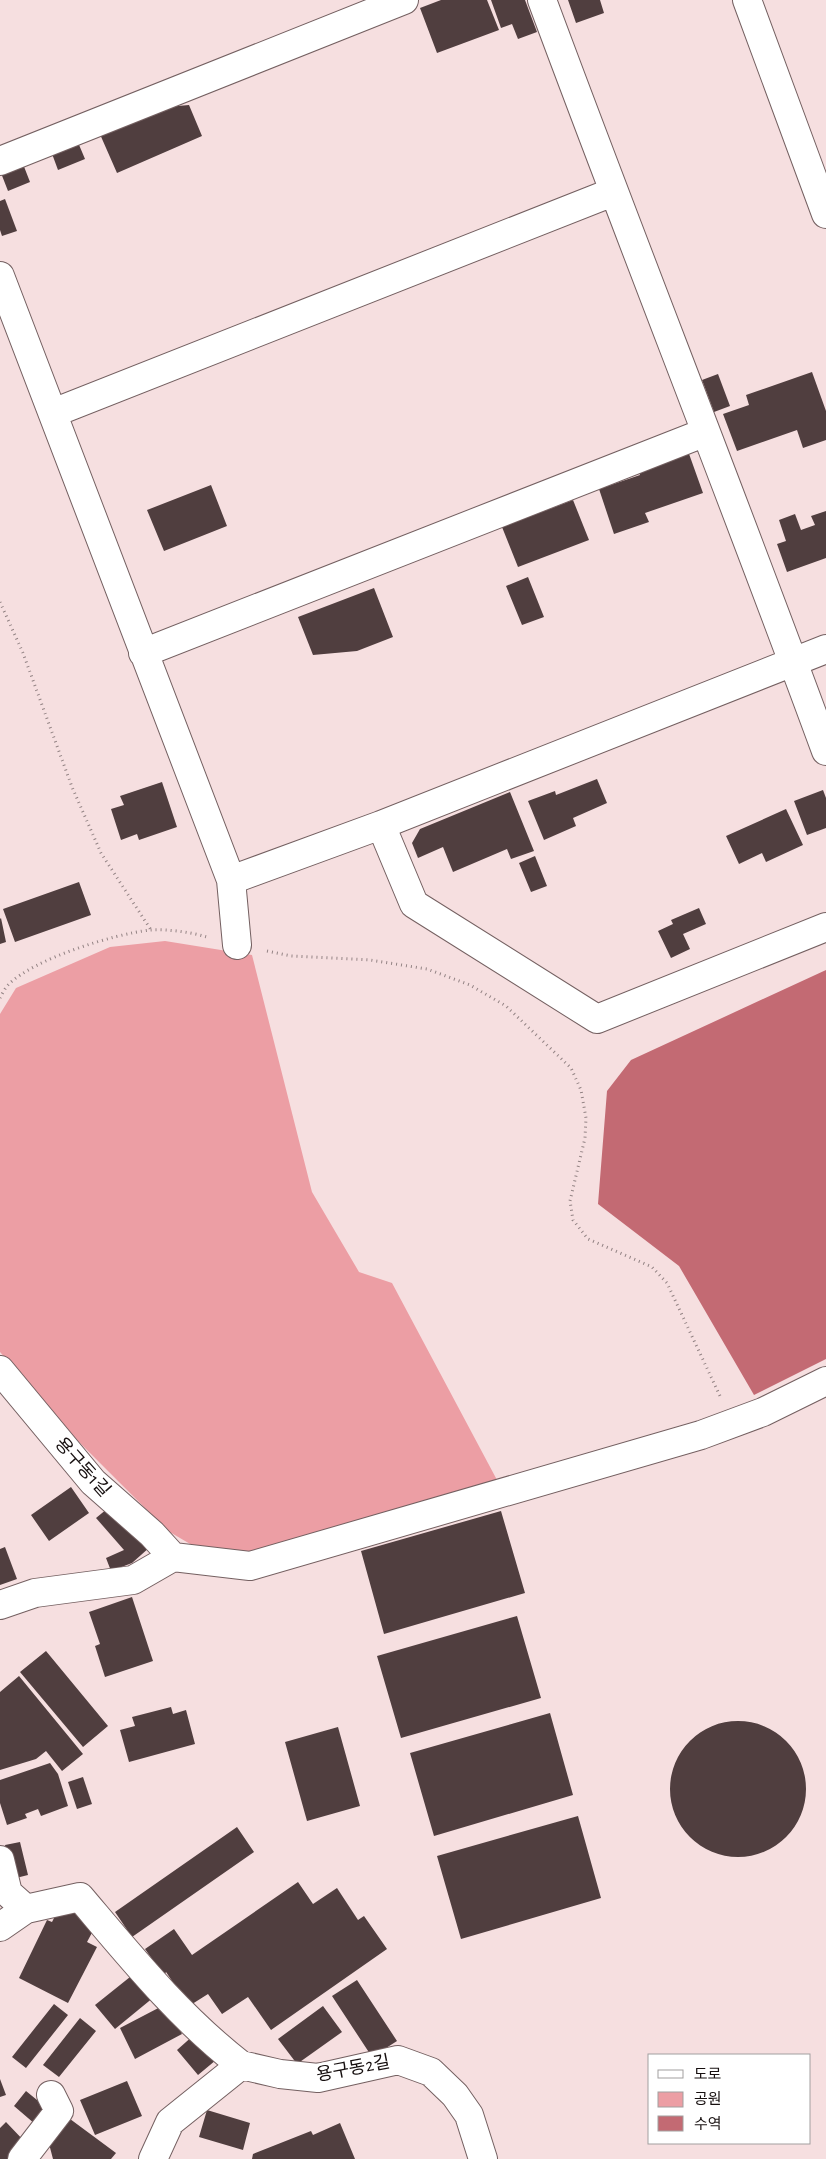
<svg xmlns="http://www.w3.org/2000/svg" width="826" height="2159" font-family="'Alegreya Sans','Noto Sans KR',sans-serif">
	<rect width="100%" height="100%" fill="#f6dfe0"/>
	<path fill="#ec9ea4" d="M165 941 252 955 312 1192 359 1272 392 1283 497 1480 226 1565 168 1531 75 1438 0 1352V1014L16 988 110 947Z"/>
	<path fill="#c36a73" d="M826 970V1359L754 1395 679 1266 598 1204 607 1091 631 1060Z"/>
	<path fill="#503e3f" d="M441 0H487L499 30 437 53 420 8Z
		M491 0H525L537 32 518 39 512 24 501 28Z
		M568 0H600L604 13 576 23Z
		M189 105 202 136 117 173 99 132 155 108Z
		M77 140 85 159 58 170 51 151Z
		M23 164 30 182 8 191 1 173Z
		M5 199 17 231 2 236 0 230V201Z
		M812 372 826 411V440L803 448 797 430 737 451 723 414 749 405 746 395Z
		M718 374 730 406 714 412 702 380Z
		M688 451 703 493 645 513 649 522 614 534 599 489 640 475 638 468Z
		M211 485 227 526 164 551 147 510Z
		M573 500 589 540 518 567 502 527Z
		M826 511V558L787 572 777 544 786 541 779 520 795 514 801 530 815 525 811 516Z
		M528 577 544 617 522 625 506 586Z
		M374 588 393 637 357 651 313 655 298 617Z
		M597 779 607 803 573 818 576 826 544 840 528 801 555 791 556 795Z
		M162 782 177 827 139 840 137 834 121 840 111 809 124 805 120 796Z
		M823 790 826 798V828L807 835 794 801Z
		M510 792 534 851 511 859 507 849 453 872 443 847 418 858 412 843 420 829Z
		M786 809 803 845 766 862 762 853 739 864 726 836Z
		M535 856 547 886 531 892 519 863Z
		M79 882 91 915 15 942 3 909Z
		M699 908 706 924 683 934 690 949 671 958 658 931 673 924 671 920Z
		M1 918 6 942 0 944V919Z
		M71 1487 89 1513 49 1541 31 1515Z
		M113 1504 150 1547 132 1563 111 1571 106 1558 124 1550 96 1518Z
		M501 1511 525 1593 384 1634 361 1551Z
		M5 1547 17 1579 0 1585V1549Z
		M132 1597 153 1661 105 1677 95 1646 100 1644 89 1612Z
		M517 1616 541 1698 401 1738 377 1656Z
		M46 1651 108 1726 83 1747 20 1672Z
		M19 1676 83 1754 62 1771 46 1751 36 1759 0 1770V1692Z
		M171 1707 173 1714 186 1710 195 1744 129 1762 120 1730 135 1726 132 1717Z
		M550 1713 573 1795 434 1836 410 1753Z
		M670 1789a68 68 0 1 1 136 0a68 68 0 1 1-136 0Z
		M338 1727 360 1806 307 1821 285 1742Z
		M50 1763 58 1774 68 1806 41 1816 38 1809 25 1814 27 1818 7 1825 0 1803V1780Z
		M83 1777 92 1804 77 1809 68 1782Z
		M578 1816 601 1898 461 1939 437 1856Z
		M237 1827 254 1852 132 1937 115 1912Z
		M20 1842 28 1875 12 1879 5 1845Z
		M298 1882 313 1904 337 1888 358 1920 364 1916 387 1949 271 2030 248 1997 222 2014 208 1994 189 2006 166 1972 164 1976 145 1949 174 1929 192 1955Z
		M58 1910 81 1912 94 1929 87 1942 97 1947 68 2003 19 1978 47 1920 52 1922Z
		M135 1973 154 1997 115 2029 95 2005Z
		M357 1980 397 2041 372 2057 332 1996Z
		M54 2004 68 2015 26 2068 12 2057Z
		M166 2004 182 2034 135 2059 120 2028Z
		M323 2006 342 2032 297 2064 278 2039Z
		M80 2018 96 2031 59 2077 43 2065Z
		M195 2034 216 2060 198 2075 177 2050Z
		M0 2079 6 2095 0 2097Z
		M127 2081 142 2116 95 2135 80 2100Z
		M26 2091 48 2109 35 2124 14 2106Z
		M207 2110 250 2123 243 2150 199 2137Z
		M66 2116 116 2153 111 2159H53L48 2140Z
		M6 2122 26 2143 10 2159H0V2128Z
		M340 2123 355 2159H252L253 2154 311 2131 313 2135Z"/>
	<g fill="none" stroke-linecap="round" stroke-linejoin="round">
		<defs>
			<path id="minor" d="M542 0C635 251 734 500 826 751
				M747 0 826 214
				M0 161 404 0
				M0 276 231 880 237 945
				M53 413 613 192
				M143 653 706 432
				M381 825 826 649
				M231 880 381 825 414 904 597 1019 826 927
				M0 1370 93 1482 152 1534 173 1557
				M0 1605 35 1593 133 1580 173 1557 250 1566 701 1435 763 1412 826 1381
				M0 1860 8 1893 26 1909
				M0 1927 26 1909 80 1897C130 1956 179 2017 241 2065
				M22 2159 59 2111 51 2095
				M153 2159 170 2122 241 2065 280 2074 318 2078 398 2060 431 2072 455 2095 469 2115 483 2159"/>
		</defs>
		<use href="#minor" stroke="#746061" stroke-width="30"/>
		<path stroke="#938384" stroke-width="3" stroke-dasharray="1 4" stroke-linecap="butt" d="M0 602 23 653 72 787 101 853 151 930
			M267 951 291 956 370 960 427 969 470 985 506 1006 571 1068 581 1090 586 1118 585 1138 570 1201 573 1220 588 1239 652 1267 667 1283 720 1396
			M0 998C2 994 5 988 8 985 33 959 114 934 150 930 168 929 190 932 207 937"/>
		<use href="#minor" stroke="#fff" stroke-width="28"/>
	</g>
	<g text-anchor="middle" stroke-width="5" stroke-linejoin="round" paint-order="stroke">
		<g font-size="18" fill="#160f0f" stroke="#fff">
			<text transform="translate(83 1467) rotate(48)" y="6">용구동1길</text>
			<text transform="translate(353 2068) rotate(-11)" y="6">용구동2길</text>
		</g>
	</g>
	<rect x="648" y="2054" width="162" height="90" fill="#ffffff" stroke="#a29f9f"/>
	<rect x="658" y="2070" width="25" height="8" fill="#ffffff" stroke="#a29f9f"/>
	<text x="694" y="2079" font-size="15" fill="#160f0f">도로</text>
	<rect x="658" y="2092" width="25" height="15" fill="#ec9ea4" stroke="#a29f9f"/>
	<text x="694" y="2104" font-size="15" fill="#160f0f">공원</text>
	<rect x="658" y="2116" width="25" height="15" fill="#c36a73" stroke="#a29f9f"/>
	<text x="694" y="2129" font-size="15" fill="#160f0f">수역</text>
</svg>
